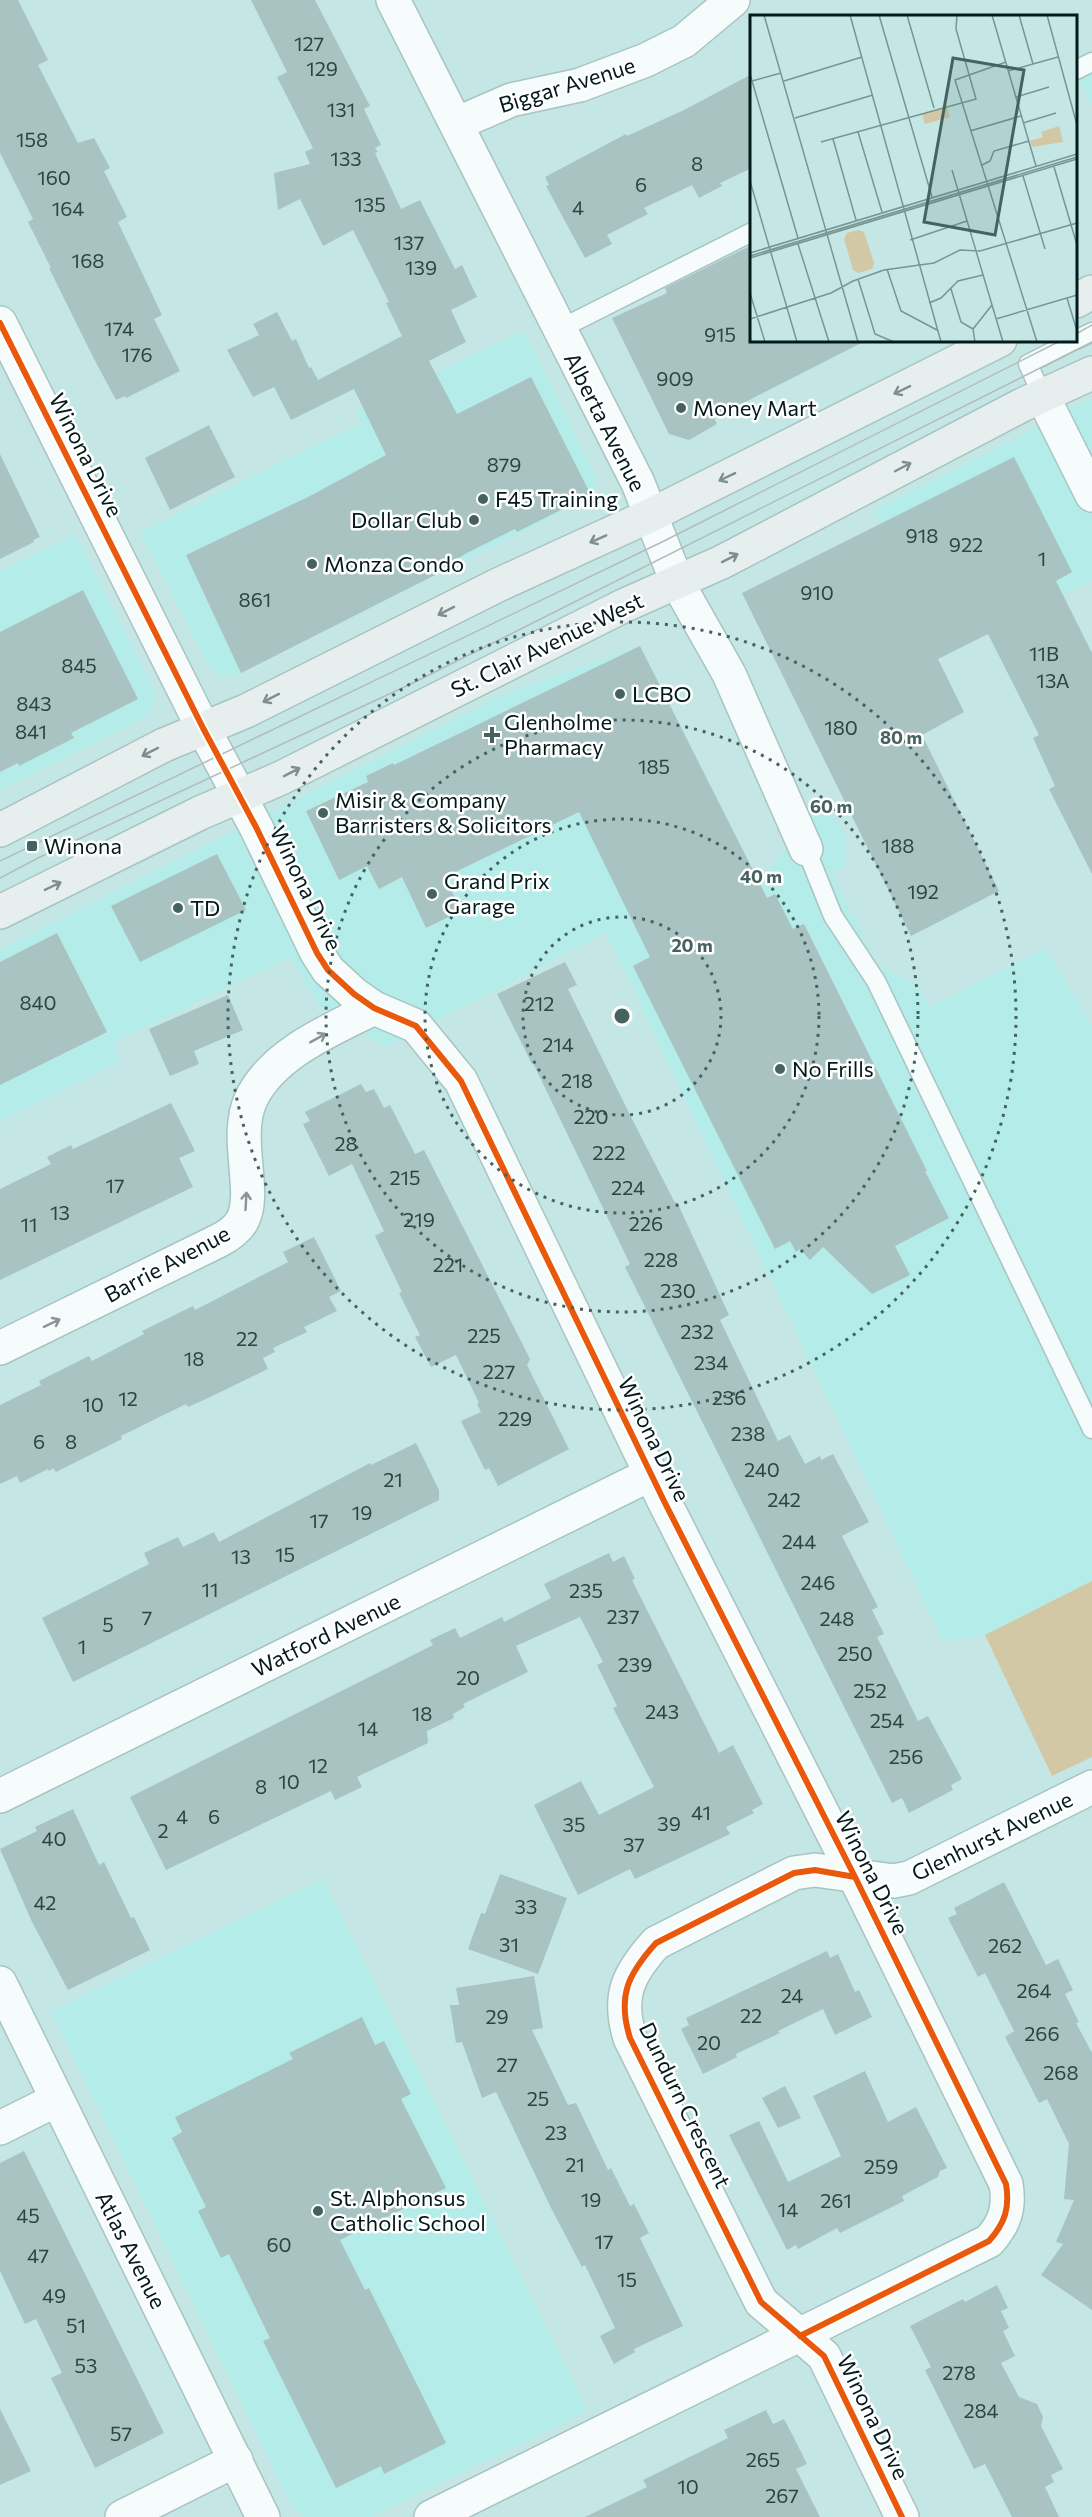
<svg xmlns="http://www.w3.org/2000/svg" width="1092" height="2517" font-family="Commissioner,sans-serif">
	<rect width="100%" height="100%" fill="#c4e7e5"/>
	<path fill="#b4ece9" d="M1092 69V106L1077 76Z
		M524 330 594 473 596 487 593 496 241 673 230 676 217 674 209 667 140 532 361 423 356 411Z
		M1092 399V580L945 655 874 510Z
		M75 534 154 690 155 702 150 713 142 719 0 790V571Z
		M640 646 758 882 823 801 846 837 845 865 832 874 878 965 918 984 930 1007 1045 948 1092 1025V1581L985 1635 943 1641 606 933 385 1047 320 1007 290 957 113 1042 121 1061 0 1121V950L501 695Z
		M323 1879 588 2411 371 2517H303L290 2503 51 2011Z"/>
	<path fill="#d2c8a6" d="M1092 1581V1757L1052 1776 985 1635Z"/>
	<path fill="#a8c3c2" d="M0 0H18L48 60 38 65 78 143 94 138 110 168 104 171 127 217 118 222 162 315 154 319 180 371 126 398 125 396 116 400 92 355 49 268H51L28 222 33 219 0 153Z
		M251 0H315L370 106 364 109 381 145 375 148 378 152 375 153 401 209 420 200 455 269 462 265 477 297 451 310 466 342 429 361 457 414 531 377 591 495 517 532 515 529 467 553 437 570 439 573 241 673 186 555 310 496 386 455 354 389 291 420 274 387 253 397 227 350 259 335 253 324 277 312 292 341 296 339 309 368 311 367 318 380 402 336 386 303 389 302 353 230 323 246 300 199 278 210 274 173 310 164 305 152 313 148 277 77 287 72Z
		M752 74V168L720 183 722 186 699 198 692 185 644 208 648 214 607 235 612 244 585 258 546 186 549 185 545 177 626 134 627 136 684 110Z
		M752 245V340H867L714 418 717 424 689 440 669 434 612 318 667 293 665 288Z
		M209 425 235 477 170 510 145 458Z
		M0 454 40 537 33 540 34 542 0 559Z
		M1014 457 1072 572 1056 581 1092 653V874L1049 789 1055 786 1033 738 1039 735 988 634 938 659 964 712 922 735 999 891 911 936 742 593Z
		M83 590 138 699 71 733 74 738 19 766 18 763 0 772V632Z
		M640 646 767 898 775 894 793 929 804 924 927 1171H925L949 1218 895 1246 910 1275 872 1294 823 1247 810 1260 800 1249 796 1252 790 1241 775 1249 633 966 650 957 579 812 445 877 461 911 426 928 402 877 379 889 367 866 339 880 306 811 368 782 366 776 393 763 394 765Z
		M217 854 246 910 140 962 111 906Z
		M57 933 107 1032 0 1085V962Z
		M565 962 577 985 568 989 627 1109 675 1203 677 1202 729 1315 720 1320 778 1441 790 1435 805 1464 820 1456 821 1460 833 1454 869 1522 842 1536 878 1607 872 1610 884 1634 877 1637 918 1721 928 1716 962 1779 951 1785 953 1790 909 1813 902 1798 892 1803 651 1319 625 1267 630 1264 533 1063 532 1064 497 994Z
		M228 995 243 1030 194 1051 199 1064 170 1076 149 1029Z
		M361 1084 366 1092 374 1089 384 1108 390 1105 415 1154 424 1150 530 1359 527 1365 569 1449 498 1486 489 1468 485 1470 461 1421 481 1412 477 1404 479 1403 456 1355 431 1367 415 1337 420 1335 399 1293 402 1292 375 1236 384 1231 352 1164 329 1176 303 1124 310 1121 305 1112Z
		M171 1103 195 1151 179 1158 193 1187 0 1280V1189L51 1164 47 1157 71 1145 73 1149Z
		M314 1237 341 1291 329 1297 337 1311 304 1327 307 1332 273 1348 275 1352 263 1358 268 1369 206 1399 188 1407 186 1404 121 1436 122 1439 56 1472 53 1468 49 1471 48 1469 20 1483 17 1476 0 1484V1405L41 1385 39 1381 89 1356 92 1361 144 1334 142 1331 193 1306 195 1310 288 1262 283 1252Z
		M416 1443 439 1490V1500L73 1682 42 1618 149 1564 144 1553 178 1537 183 1547 214 1532 219 1542 370 1463 371 1465Z
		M609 1553 613 1562 624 1556 635 1579 632 1580 719 1753 733 1745 763 1804 752 1810 754 1813 726 1827 730 1834 635 1879 630 1869 578 1895 534 1805 581 1781 599 1815 654 1787 613 1708 617 1706 597 1665 603 1662 580 1617 516 1646 528 1672 463 1704 465 1707 453 1714 454 1718 427 1731 428 1743 357 1777 362 1787 335 1800 331 1791 166 1870 130 1797 433 1645 430 1640 455 1628 460 1638 502 1617 504 1622 551 1598 544 1584Z
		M73 1809 99 1865 104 1862 131 1918 134 1917 150 1950 68 1990 32 1922 0 1849 37 1831 35 1827Z
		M500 1874 567 1898 538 1974 468 1949 481 1913 485 1914Z
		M1004 1882 1046 1965 1058 1959 1073 1990 1065 1994 1079 2022 1076 2023 1092 2053V2310L1041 2275 1063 2244 1056 2242 1074 2200 1064 2199 1069 2144 1047 2099 1039 2103 1005 2037 1014 2031 985 1973 978 1977 948 1918 957 1914 954 1908Z
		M827 1951 830 1958 838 1954 855 1992 859 1990 872 2017 835 2035 823 2009 778 2031 780 2033 736 2054 737 2057 703 2074 681 2029 689 2025 686 2018Z
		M534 1976 543 2028 532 2030 568 2105 576 2103 608 2170 611 2168 630 2206 634 2204 649 2233 640 2238 683 2326 634 2349 635 2352 614 2364 600 2336 615 2328 585 2265 582 2267 551 2208 496 2092 482 2098 462 2042 456 2043 450 2005H459L456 1988Z
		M362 2017 375 2045 384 2041 411 2094 401 2099 446 2188 340 2240 365 2290 369 2288 446 2443 384 2474 381 2466 336 2488 263 2341 270 2338 229 2254 221 2258 198 2211 206 2207 172 2138 182 2132 175 2117 293 2059 289 2053Z
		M865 2071 888 2122 916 2107 947 2168 940 2171 938 2177 902 2196 904 2201 840 2233 837 2228 798 2249 796 2245 787 2250 729 2135 759 2121 788 2182 841 2156 813 2096Z
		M785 2086 801 2118 778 2128 762 2098Z
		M24 2151 164 2433 95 2468 51 2378 62 2373 36 2319 25 2324 0 2271V2163Z
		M997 2285 1008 2308 1001 2311 1009 2328 1003 2331 1015 2356 1001 2363 1019 2397 1037 2404 1043 2417 1041 2426 1063 2469 1051 2475 1054 2482 1045 2487 1059 2517H1012L985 2464 974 2469 925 2370 931 2367 910 2326 963 2299 965 2302Z
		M0 2409 31 2471 0 2485Z
		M766 2410 773 2424 784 2419 793 2436 807 2464 796 2469 820 2517H585L647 2487 643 2480 728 2438 724 2430Z"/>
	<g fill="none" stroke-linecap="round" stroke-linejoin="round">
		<defs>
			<path id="service" d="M1076 70 1092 62
				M558 330 752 232
				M1076 340 1092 332
				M1042 395 1028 364 1075 340
				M806 849 833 916 876 981 1092 1429"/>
			<path id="minor" d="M393 0 638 483 677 582 729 674 806 849
				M456 124 511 100 580 85 646 60 684 41 733 0
				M0 323 203 728 256 827 317 953 328 970 354 994 374 1008 416 1026 461 1081 664 1501 855 1877 1006 2184C1010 2208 1005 2223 989 2241L431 2517
				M1042 395 1092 495
				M0 1348 218 1241C228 1236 237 1230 242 1221 258 1193 233 1138 251 1099 273 1053 331 1030 374 1008
				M0 1796 651 1474
				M0 1983 263 2517
				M0 2128 56 2100
				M122 2517 236 2460
				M902 2517 824 2356 761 2302 630 2038C617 1996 628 1974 656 1943L794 1873 815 1870 894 1881 909 1878 1092 1787"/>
			<path id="secondary" d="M1076 301 1092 292
				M0 830 164 745 246 711 498 585 651 515 1000 340
				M0 912 200 813 281 778 623 606 722 562 1022 405 1092 373"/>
		</defs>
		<use href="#service" stroke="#a8c4c2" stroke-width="21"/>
		<use href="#minor" stroke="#a8c4c2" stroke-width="36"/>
		<use href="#secondary" stroke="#a8c4c2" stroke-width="36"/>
		<use href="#service" stroke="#f6fbfb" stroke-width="18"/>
		<use href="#minor" stroke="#f6fbfb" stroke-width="33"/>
		<use href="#secondary" stroke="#e6efee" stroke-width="33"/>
		<path stroke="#b3bcbb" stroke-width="1.5" d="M1076 334 1092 325
			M0 861 662 542 1062 340
			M0 878 38 858 417 681 1092 342"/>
		<defs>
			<path id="cycleway" d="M0 323 203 728 256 827 317 953 328 970 354 994 374 1008 416 1026 461 1081 664 1501 855 1877 1006 2184C1010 2208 1005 2223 989 2241L800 2336
				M855 1877 815 1870 794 1873 656 1943C628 1974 617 1996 630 2038L761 2302 824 2356 902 2517"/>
		</defs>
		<use href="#cycleway" stroke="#fff" stroke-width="10"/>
		<use href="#cycleway" stroke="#e8590c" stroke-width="6"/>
	</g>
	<defs><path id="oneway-shaft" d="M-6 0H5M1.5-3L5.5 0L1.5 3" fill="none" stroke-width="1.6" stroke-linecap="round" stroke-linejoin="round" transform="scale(1.5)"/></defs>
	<g stroke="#7f8f8e">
		<use href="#oneway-shaft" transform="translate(902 390) rotate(154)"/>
		<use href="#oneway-shaft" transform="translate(903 467) rotate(-28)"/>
		<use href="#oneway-shaft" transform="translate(727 477) rotate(154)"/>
		<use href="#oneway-shaft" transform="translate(598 539) rotate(156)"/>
		<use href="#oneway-shaft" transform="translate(730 558) rotate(-27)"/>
		<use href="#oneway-shaft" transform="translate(446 611) rotate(153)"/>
		<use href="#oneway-shaft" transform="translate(271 698) rotate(153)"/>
		<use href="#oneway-shaft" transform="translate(150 752) rotate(153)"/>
		<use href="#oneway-shaft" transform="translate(292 772) rotate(-27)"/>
		<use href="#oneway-shaft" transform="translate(53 886) rotate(-26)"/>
	</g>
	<g stroke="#889695">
		<use href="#oneway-shaft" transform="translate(318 1038) rotate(-29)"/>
		<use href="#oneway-shaft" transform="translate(246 1201) rotate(-87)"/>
		<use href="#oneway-shaft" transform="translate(52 1323) rotate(-26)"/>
	</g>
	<g fill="none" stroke="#466260" stroke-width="3" stroke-dasharray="3 6">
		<circle cx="622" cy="1016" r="99"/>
		<circle cx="622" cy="1016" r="197"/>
		<circle cx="622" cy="1016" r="296"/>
		<circle cx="622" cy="1016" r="394"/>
	</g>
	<g fill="#466260" stroke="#fff" stroke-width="2">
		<circle cx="681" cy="408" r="6"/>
		<circle cx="483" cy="499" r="6"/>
		<circle cx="474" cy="520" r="6"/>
		<circle cx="312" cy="564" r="6"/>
		<circle cx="620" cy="694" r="6"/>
		<path d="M489 726h6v6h6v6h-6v6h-6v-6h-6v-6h6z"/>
		<circle cx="323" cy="813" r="6"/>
		<rect x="26" y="840" width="12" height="12" rx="3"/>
		<circle cx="432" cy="894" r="6"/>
		<circle cx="178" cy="908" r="6"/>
		<circle cx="780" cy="1069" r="6"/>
		<circle cx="318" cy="2211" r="6"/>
	</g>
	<g text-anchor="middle" stroke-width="5" stroke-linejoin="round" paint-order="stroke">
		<g font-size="20" fill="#2c4443">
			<text x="309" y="51">127</text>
			<text x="322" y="76">129</text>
			<text x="341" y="117">131</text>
			<text x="32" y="147">158</text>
			<text x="346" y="166">133</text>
			<text x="697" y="171">8</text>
			<text x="54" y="185">160</text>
			<text x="641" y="192">6</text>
			<text x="370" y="212">135</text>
			<text x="578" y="215">4</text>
			<text x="68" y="216">164</text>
			<text x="409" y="250">137</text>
			<text x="88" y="268">168</text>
			<text x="421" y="275">139</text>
			<text x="119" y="336">174</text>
			<text x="720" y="342">915</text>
			<text x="137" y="362">176</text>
			<text x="675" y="386">909</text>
			<text x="504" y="472">879</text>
			<text x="922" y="543">918</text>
			<text x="966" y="552">922</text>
			<text x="1042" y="566">1</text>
			<text x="817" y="600">910</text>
			<text x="255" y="607">861</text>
			<text x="1044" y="661">11B</text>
			<text x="79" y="673">845</text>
			<text x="1053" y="688">13A</text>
			<text x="34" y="711">843</text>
			<text x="841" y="735">180</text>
			<text x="31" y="739">841</text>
			<text x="654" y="774">185</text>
			<text x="898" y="853">188</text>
			<text x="923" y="899">192</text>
			<text x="38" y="1010">840</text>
			<text x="539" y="1011">212</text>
			<text x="558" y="1052">214</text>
			<text x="577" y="1088">218</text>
			<text x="591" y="1124">220</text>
			<text x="346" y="1151">28</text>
			<text x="609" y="1160">222</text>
			<text x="405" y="1185">215</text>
			<text x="115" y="1193">17</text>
			<text x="628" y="1195">224</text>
			<text x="60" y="1220">13</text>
			<text x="419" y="1227">219</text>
			<text x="646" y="1231">226</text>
			<text x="29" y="1232">11</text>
			<text x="661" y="1267">228</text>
			<text x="448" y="1272">221</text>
			<text x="678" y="1298">230</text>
			<text x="697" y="1339">232</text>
			<text x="484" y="1343">225</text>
			<text x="247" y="1346">22</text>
			<text x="194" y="1366">18</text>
			<text x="711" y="1370">234</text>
			<text x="499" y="1379">227</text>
			<text x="729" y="1405">236</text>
			<text x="128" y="1406">12</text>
			<text x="93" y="1412">10</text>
			<text x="515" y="1426">229</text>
			<text x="748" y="1441">238</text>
			<text x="39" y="1449">6</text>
			<text x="71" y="1449">8</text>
			<text x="762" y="1477">240</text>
			<text x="393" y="1487">21</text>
			<text x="784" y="1507">242</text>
			<text x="362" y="1520">19</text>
			<text x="319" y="1528">17</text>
			<text x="799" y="1549">244</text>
			<text x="285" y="1562">15</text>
			<text x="241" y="1564">13</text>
			<text x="818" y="1590">246</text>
			<text x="210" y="1597">11</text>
			<text x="586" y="1598">235</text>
			<text x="623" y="1624">237</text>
			<text x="147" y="1625">7</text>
			<text x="837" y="1626">248</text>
			<text x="108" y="1632">5</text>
			<text x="82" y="1654">1</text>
			<text x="855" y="1661">250</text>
			<text x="635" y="1672">239</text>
			<text x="468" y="1685">20</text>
			<text x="870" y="1698">252</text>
			<text x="662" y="1719">243</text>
			<text x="422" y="1721">18</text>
			<text x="887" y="1728">254</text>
			<text x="368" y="1736">14</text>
			<text x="906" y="1764">256</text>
			<text x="318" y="1773">12</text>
			<text x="289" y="1789">10</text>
			<text x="261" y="1794">8</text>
			<text x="701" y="1820">41</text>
			<text x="182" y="1824">4</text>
			<text x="214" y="1824">6</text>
			<text x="669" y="1831">39</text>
			<text x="574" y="1832">35</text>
			<text x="163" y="1838">2</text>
			<text x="54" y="1846">40</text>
			<text x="634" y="1852">37</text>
			<text x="45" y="1910">42</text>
			<text x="526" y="1914">33</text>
			<text x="509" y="1952">31</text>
			<text x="1005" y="1953">262</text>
			<text x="1034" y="1998">264</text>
			<text x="792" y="2003">24</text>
			<text x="751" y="2023">22</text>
			<text x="497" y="2024">29</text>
			<text x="1042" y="2041">266</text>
			<text x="709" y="2050">20</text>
			<text x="507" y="2072">27</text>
			<text x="1061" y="2080">268</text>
			<text x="538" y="2106">25</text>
			<text x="556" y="2140">23</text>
			<text x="575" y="2172">21</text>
			<text x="881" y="2174">259</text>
			<text x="591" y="2207">19</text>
			<text x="836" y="2208">261</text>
			<text x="788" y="2217">14</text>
			<text x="28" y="2223">45</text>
			<text x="604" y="2249">17</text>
			<text x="279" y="2252">60</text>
			<text x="38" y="2263">47</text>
			<text x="627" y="2287">15</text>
			<text x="54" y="2303">49</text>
			<text x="76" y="2333">51</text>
			<text x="86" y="2373">53</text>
			<text x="959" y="2380">278</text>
			<text x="981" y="2418">284</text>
			<text x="121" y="2441">57</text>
			<text x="763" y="2467">265</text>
			<text x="688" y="2494">10</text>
			<text x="782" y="2503">267</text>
		</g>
		<g font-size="22" fill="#021a19" stroke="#fff">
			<text transform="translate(567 85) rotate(-17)" y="8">Biggar Avenue</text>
			<text transform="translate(605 422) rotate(63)" y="8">Alberta Avenue</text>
			<text transform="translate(86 455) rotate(63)" y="8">Winona Drive</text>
			<text transform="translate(547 645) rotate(-26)" y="8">St. Clair Avenue West</text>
			<text transform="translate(306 888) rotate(64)" y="8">Winona Drive</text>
			<text transform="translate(167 1264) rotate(-28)" y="8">Barrie Avenue</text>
			<text transform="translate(654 1439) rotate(64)" y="8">Winona Drive</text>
			<text transform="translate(326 1635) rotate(-26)" y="8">Watford Avenue</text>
			<text transform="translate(992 1836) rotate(-26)" y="8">Glenhurst Avenue</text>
			<text transform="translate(872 1873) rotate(63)" y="8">Winona Drive</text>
			<text transform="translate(685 2105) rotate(64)" y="8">Dundurn Crescent</text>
			<text transform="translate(131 2250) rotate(63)" y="8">Atlas Avenue</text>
			<text transform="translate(873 2417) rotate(64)" y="8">Winona Drive</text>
		</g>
		<g font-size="22" fill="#021a19" stroke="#fff" text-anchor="start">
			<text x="693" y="416">Money Mart</text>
			<text x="495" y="507">F45 Training</text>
			<text x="462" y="528" text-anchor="end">Dollar Club</text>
			<text x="324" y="572">Monza Condo</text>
			<text x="632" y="702">LCBO</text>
			<text x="504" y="730">Glenholme<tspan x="504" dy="25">Pharmacy</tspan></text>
			<text x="335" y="808">Misir &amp; Company<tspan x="335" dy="25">Barristers &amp; Solicitors</tspan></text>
			<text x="44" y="854">Winona</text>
			<text x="444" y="889">Grand Prix<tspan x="444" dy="25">Garage</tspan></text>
			<text x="190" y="916">TD</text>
			<text x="792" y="1077">No Frills</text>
			<text x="330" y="2206">St. Alphonsus<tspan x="330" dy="25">Catholic School</tspan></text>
		</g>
	</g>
	<g transform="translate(750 15)">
		<rect width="327" height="327" fill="#c4e7e5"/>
		<path d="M197 92 200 102 175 109 172 99ZM309 111 313 127 282 132 280 126 293 122 291 117ZM108 215 114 217 124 248 122 254 108 258 103 255 94 224 97 218Z" fill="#d2c8a6"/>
		<path fill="none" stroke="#769593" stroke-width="1.5" d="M14 0 108 327M100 0 191 327M129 0 182 182M157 0 184 93M242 0 286 151M269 0 283 49M297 0 327 110M256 47 205 65 287 327M258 56 308 42M0 59 48 223M2 66 31 58M34 66 112 42M266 82 299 72M45 103 123 80M273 108 306 98M220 116 271 101M108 117 132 197M83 124 106 205M71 127 226 84 206 14 207 0M232 150 240 146 244 136 279 126M304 152 327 230M202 155 253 327M273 161 295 234M0 166 47 327M160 225 217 206M48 229 79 327M0 238 327 139M0 241 327 142M0 243 327 144M137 254 151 296 187 315M108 264 125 319 144 327M201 274 211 307 223 314M0 278 15 327M317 283 327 316M179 288 191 283 208 266 233 260M0 304 81 278 103 266 134 255 184 248 210 235 230 236 327 208M246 304 327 280M225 327 223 314 242 290"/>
		<path fill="#466260" fill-opacity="0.15" stroke="#466260" stroke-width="3" d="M203 43 274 55 245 220 174 207Z"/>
		<rect width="327" height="327" fill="none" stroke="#021a19" stroke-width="3"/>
	</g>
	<circle cx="622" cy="1016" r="9" fill="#466260" stroke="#fff" stroke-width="3"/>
	<g font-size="18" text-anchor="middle" font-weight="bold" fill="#466260" stroke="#fff" stroke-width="5" stroke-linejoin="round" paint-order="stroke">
		<text x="901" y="744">80 m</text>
		<text x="831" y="813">60 m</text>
		<text x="761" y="883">40 m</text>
		<text x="692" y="952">20 m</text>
	</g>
</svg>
